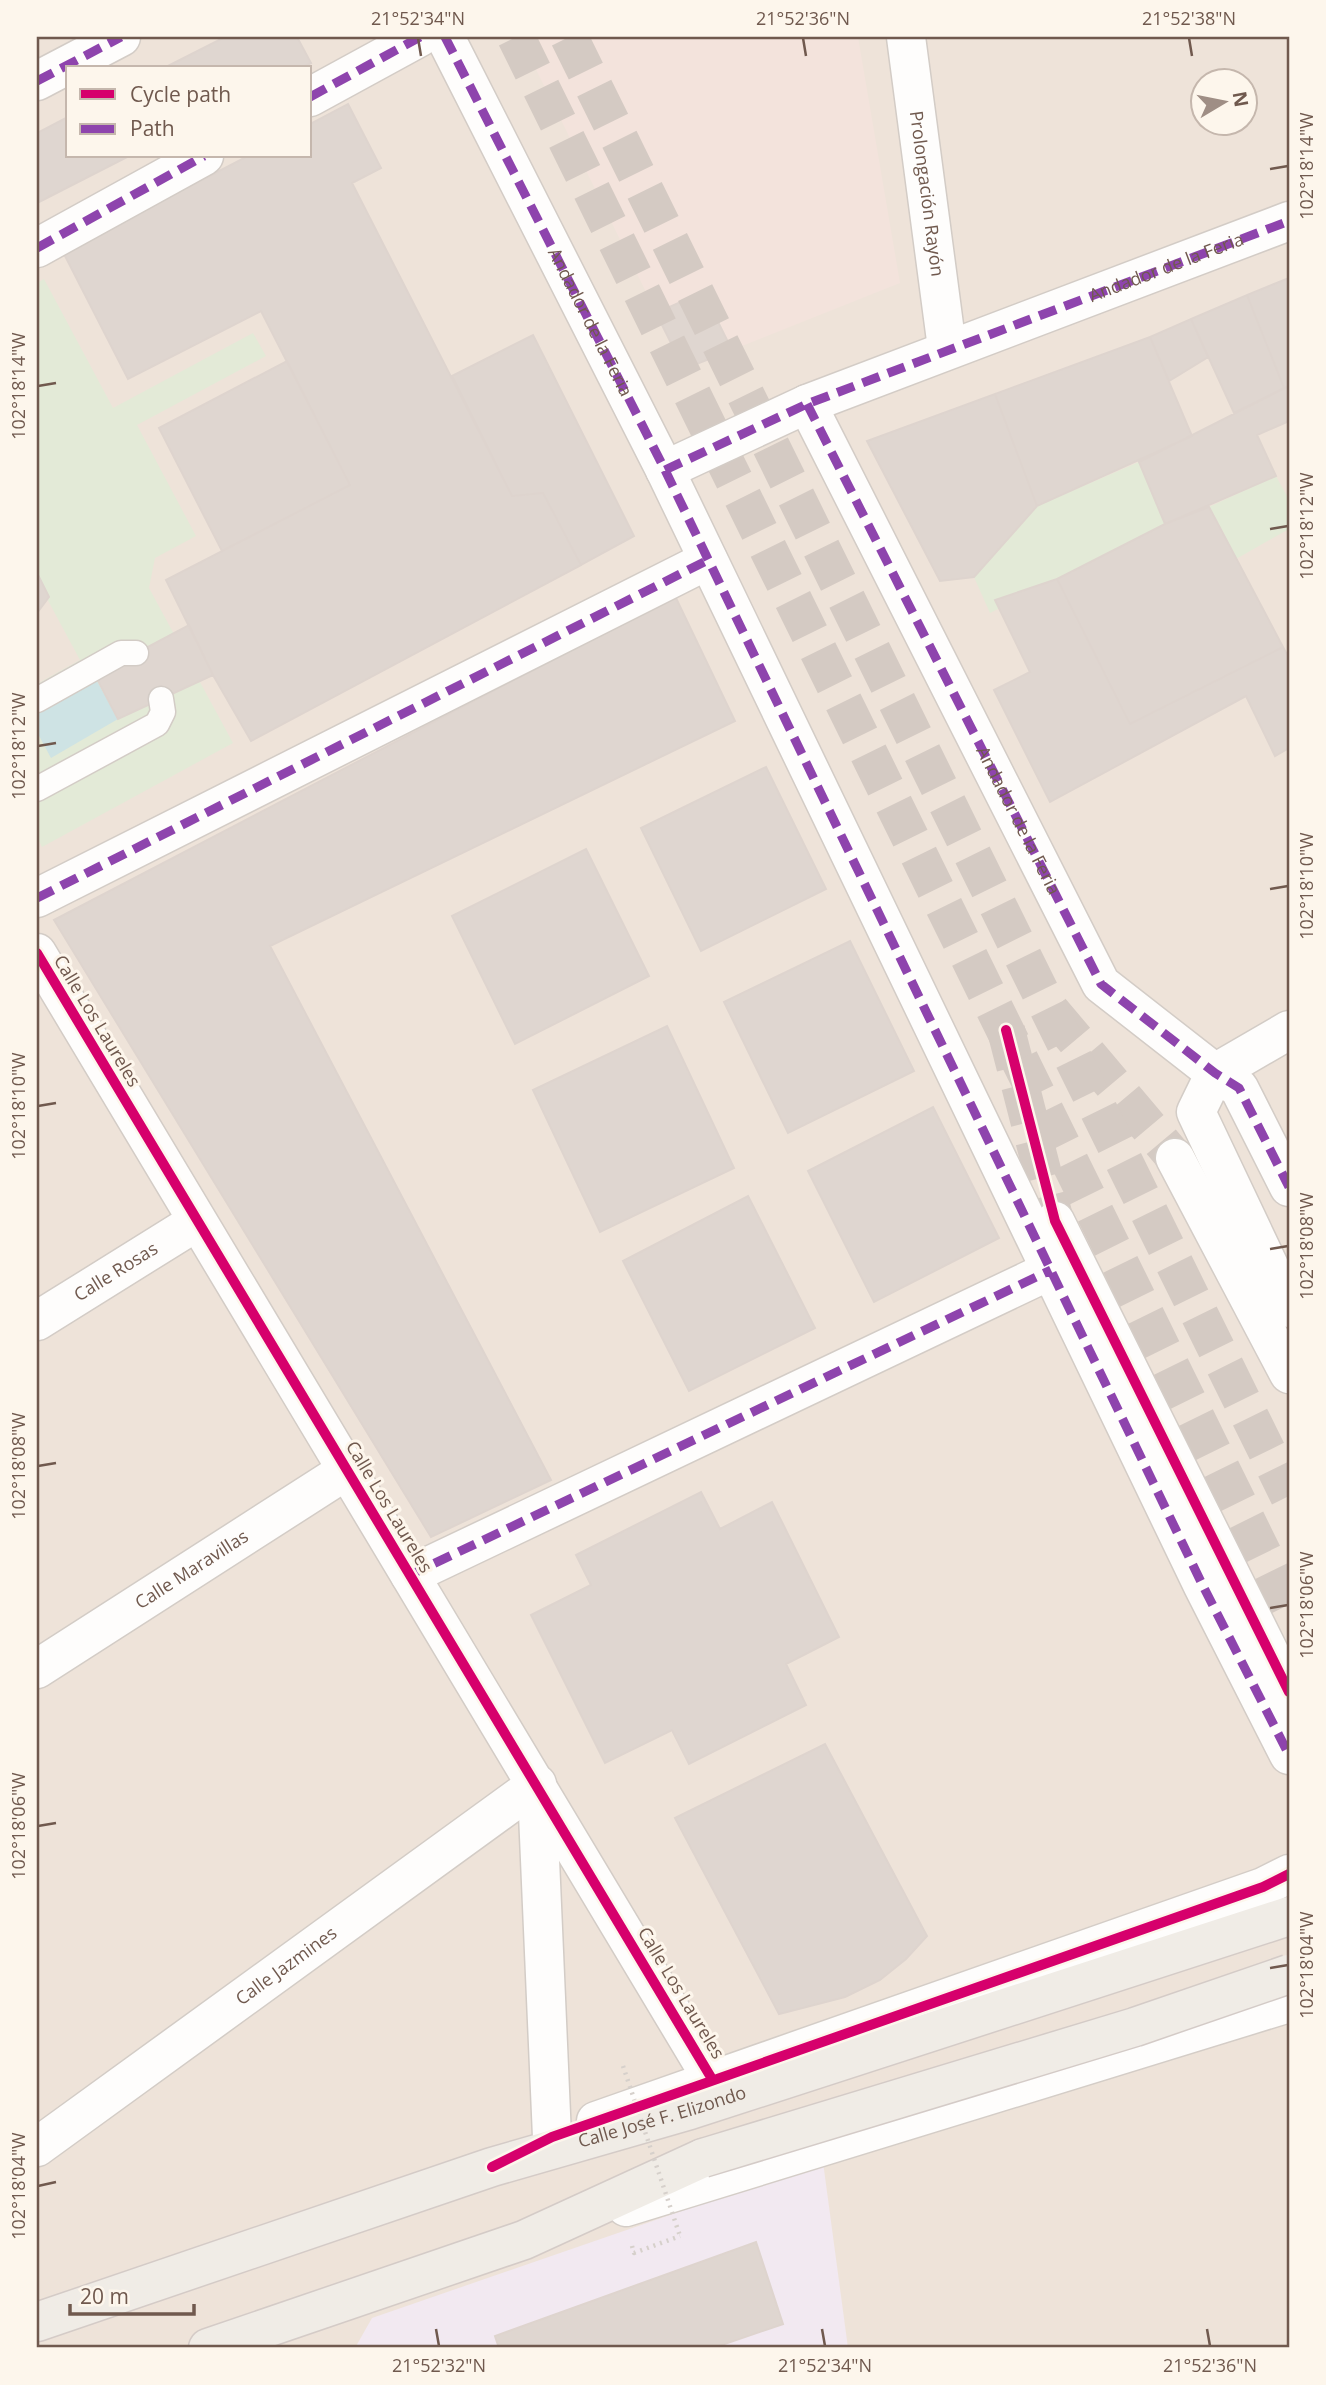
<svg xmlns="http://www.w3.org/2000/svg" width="1326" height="2385" font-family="'Open Sans',sans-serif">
	<rect width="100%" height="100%" fill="#f6f0ea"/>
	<path fill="#eee3d9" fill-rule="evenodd" d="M37 37H1289V2348H37ZM68 68H310V156H68ZM1204 80H1246V122H1204Z"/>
	<path fill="#f3e3dc" d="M520 37H858L900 283 684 369Z"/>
	<path fill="#f2e9f1" d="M823 2162 848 2348H355L372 2318Z"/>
	<path fill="#e3ead7" d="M44 279 113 408 253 333 266 356 137 425 196 536 155 558 149 588 233 743 42 847 37 837V684L80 660 37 580V283Z
		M1139 462 1165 524 990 613 974 577 1037 506Z
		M1276 476 1289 500V529L1236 559 1209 507Z"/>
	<path fill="#cee3e4" d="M93 674 118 719 51 758 37 732V707Z"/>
	<path fill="#dfd6d0" stroke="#ded4ce" stroke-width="2" d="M225 37H297L311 63 301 68H164Z
		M348 104 381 168 352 183 512 496 543 493 581 565 251 741 213 675 166 580 350 485 261 311 128 379 63 252 248 156H310V124Z
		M68 117V156H129L37 203V133Z
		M1289 278V386L1284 388 1247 295Z
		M703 292 732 350 684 369 656 313Z
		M1247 295 1284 388 1234 413 1191 319Z
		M1191 319 1208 357 1169 381 1150 337Z
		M533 335 634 536 581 565 543 493 512 496 452 376Z
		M1150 337 1192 436 1037 506 995 394Z
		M287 361 350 485 222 551 159 428Z
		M1289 386V421L1257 435 1276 476 1165 524 1139 462Z
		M995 394 1037 506 974 577 940 581 867 441Z
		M1209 507 1283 647 1130 724 1057 579 1165 524Z
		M37 573 49 597 37 613Z
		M1057 579 1130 724 1283 647 1289 658V748L1275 756 1246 696 1050 802 994 690 1030 672 995 600Z
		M675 596 735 721 270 946 551 1480 431 1537 54 920Z
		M189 625 213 675 118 719 95 675Z
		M766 767 826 889 701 951 641 828Z
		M586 849 649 976 515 1044 452 916Z
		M850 941 914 1071 788 1133 724 1002Z
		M667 1026 734 1168 600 1232 533 1090Z
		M933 1107 999 1238 874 1302 808 1171Z
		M748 1196 815 1328 689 1391 623 1261Z
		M701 1492 720 1529 772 1502 839 1637 786 1664 806 1705 689 1764 672 1730 605 1763 531 1615 591 1585 576 1555Z
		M825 1744 927 1936 906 1959 880 1980 845 1997 779 2014 675 1818Z
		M756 2242 783 2324 713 2348H499L495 2336Z"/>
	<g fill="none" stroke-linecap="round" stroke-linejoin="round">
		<path stroke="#d4cac3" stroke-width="38" stroke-dasharray="38 19" stroke-linecap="butt" d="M1051 1011 1175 1158
			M1006 1030 1055 1221"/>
		<path stroke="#d4cac3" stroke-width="38" stroke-dasharray="38 19" stroke-linecap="butt" d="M516 37 1289 1607
			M569 37 1289 1496"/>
		<defs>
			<path id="lane" d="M37 700 121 653H136
				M37 789 157 724 163 712 161 699"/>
			<g id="street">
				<path id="s1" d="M445 37 665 470 1203 1586 1289 1755"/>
				<path id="s2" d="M906 37 947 348"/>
				<path d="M37 81 121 37"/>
				<path d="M310 97 420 37"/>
				<path d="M37 248 204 156"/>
				<path id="s3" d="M807 404 1101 984 1215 1073 1239 1088 1289 1187"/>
				<path id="s4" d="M665 470 807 404 1289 221"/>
				<path d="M37 898 708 560"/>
				<path d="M37 953 712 2079"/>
				<path d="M1289 1030 1215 1073 1196 1112 1289 1308"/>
				<path id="s5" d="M37 1321 196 1222"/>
				<path d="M410 1575 1051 1270"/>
				<path id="s6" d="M37 1669 347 1470"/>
				<path d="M537 1790 552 2137"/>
				<path id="s7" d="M37 2147 537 1784"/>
			</g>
			<path id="secondary" d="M1175 1158 1289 1374
				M1055 1221 1289 1692
				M596 2121 1263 1887 1289 1874
				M626 2207 1289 2003"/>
			<g id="primary">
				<path id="s8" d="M37 2322 492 2167 690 2110 1289 1916"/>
				<path d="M208 2348 524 2240 703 2158"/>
			</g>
		</defs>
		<use href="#lane" stroke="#d3ccc6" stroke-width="27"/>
		<use href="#street" stroke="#d3ccc6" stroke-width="41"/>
		<use href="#secondary" stroke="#d4cdc7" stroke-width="41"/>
		<use href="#primary" stroke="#d4cbc7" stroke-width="41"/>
		<path stroke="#d6d0cb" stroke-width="4.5" stroke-dasharray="2 5" stroke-linecap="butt" d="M632 2246 634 2253 680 2236"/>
		<use href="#lane" stroke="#fefdfc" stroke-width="24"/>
		<use href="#street" stroke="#fefdfc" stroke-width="38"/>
		<use href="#secondary" stroke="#fefdfc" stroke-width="38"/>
		<use href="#primary" stroke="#f0ece6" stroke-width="38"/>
		<defs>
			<path id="primary-bridge" d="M703 2158 1135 2027 1289 1974"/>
		</defs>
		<use href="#primary-bridge" stroke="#d4cbc7" stroke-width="41" stroke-linecap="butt"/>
		<path stroke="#d6d0cb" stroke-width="4.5" stroke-dasharray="2 5" stroke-linecap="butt" d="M623 2066 680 2236"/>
		<use href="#primary-bridge" stroke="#f0ece6" stroke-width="38"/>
		<path stroke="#8e44ad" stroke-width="9" stroke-dasharray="18 9" stroke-linecap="butt" d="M445 37 665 470 1203 1586 1289 1755
			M37 81 121 37
			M310 97 420 37
			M37 248 204 156
			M807 404 1101 984 1215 1073 1239 1088 1289 1187
			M665 470 807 404 1289 221
			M37 898 708 560
			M410 1575 1051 1270"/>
		<defs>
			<path id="cycleway" d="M37 953 712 2079
				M1006 1030 1055 1221 1289 1692
				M492 2167 552 2137 1263 1887 1289 1874"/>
		</defs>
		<use href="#cycleway" stroke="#fdf6ec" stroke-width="15"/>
		<use href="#cycleway" stroke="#d6006c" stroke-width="10"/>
	</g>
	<path fill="none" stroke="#70594e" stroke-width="2.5" d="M418 38 421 56M803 38 806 56M1189 38 1192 56M1270 169 1288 166M38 386 56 383M1270 529 1288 526M38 746 56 743M1270 889 1288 886M38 1106 56 1103M1270 1249 1288 1246M38 1466 56 1463M1270 1608 1288 1605M38 1826 56 1823M1270 1968 1288 1965M38 2186 56 2182M436 2329 439 2346M822 2329 825 2346M1207 2329 1210 2346"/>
	<g text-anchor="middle" stroke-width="6" stroke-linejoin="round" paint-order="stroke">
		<g font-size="18" fill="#70594e" stroke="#fdf6ec">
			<text dy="6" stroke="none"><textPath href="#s2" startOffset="158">Prolongación Rayón</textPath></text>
			<text dy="6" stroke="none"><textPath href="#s4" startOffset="541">Andador de la Feria</textPath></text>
			<text dy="6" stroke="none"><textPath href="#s1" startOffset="320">Andador de la Feria</textPath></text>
			<text dy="6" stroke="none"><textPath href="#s3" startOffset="467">Andador de la Feria</textPath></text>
			<text transform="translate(97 1021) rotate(59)" y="6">Calle Los Laureles</text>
			<text dy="6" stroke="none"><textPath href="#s5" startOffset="93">Calle Rosas</textPath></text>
			<text transform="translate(389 1507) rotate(59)" y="6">Calle Los Laureles</text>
			<text dy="6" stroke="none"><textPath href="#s6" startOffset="184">Calle Maravillas</textPath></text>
			<text dy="6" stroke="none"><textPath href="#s7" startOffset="308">Calle Jazmines</textPath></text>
			<text transform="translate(681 1993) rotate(59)" y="6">Calle Los Laureles</text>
			<text dy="6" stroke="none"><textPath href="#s8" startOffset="658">Calle José F. Elizondo</textPath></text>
		</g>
	</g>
	<rect width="1326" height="2385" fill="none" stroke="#fdf6ec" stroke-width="77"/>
	<rect x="66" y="66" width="245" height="91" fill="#fdf6ec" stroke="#c5b7ad" stroke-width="2"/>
	<rect x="80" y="89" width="35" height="10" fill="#d6006c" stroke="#c5b7ad" stroke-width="2"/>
	<text x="130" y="102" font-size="21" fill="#70594e">Cycle path</text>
	<rect x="80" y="124" width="35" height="10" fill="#8e44ad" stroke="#c5b7ad" stroke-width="2"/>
	<text x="130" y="136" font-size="21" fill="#70594e">Path</text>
	<g transform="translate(1224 102) rotate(80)"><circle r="33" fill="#fdf6ec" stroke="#c5b7ad" stroke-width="2"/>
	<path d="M0-5L12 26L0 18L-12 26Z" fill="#9f8e85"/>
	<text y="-10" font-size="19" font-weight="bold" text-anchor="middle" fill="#70594e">N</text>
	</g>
	<path d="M70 2304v10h124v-10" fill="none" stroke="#70594e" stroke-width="3.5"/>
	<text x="80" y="2304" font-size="21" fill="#70594e" stroke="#fdf6ec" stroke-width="5" paint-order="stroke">20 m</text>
	<rect x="38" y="38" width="1250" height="2308" fill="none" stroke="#70594e" stroke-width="2.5"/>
	<g font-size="18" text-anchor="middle" fill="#70594e">
		<text x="418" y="25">21°52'34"N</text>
		<text x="803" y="25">21°52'36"N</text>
		<text x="1189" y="25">21°52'38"N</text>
		<text transform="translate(1307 166) rotate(-90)" y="6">102°18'14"W</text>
		<text transform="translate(19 386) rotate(-90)" y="6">102°18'14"W</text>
		<text transform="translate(1307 526) rotate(-90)" y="6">102°18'12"W</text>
		<text transform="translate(19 746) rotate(-90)" y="6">102°18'12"W</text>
		<text transform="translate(1307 886) rotate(-90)" y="6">102°18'10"W</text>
		<text transform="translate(19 1106) rotate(-90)" y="6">102°18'10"W</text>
		<text transform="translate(1307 1246) rotate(-90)" y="6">102°18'08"W</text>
		<text transform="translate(19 1466) rotate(-90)" y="6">102°18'08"W</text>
		<text transform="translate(1307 1605) rotate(-90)" y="6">102°18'06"W</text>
		<text transform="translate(19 1826) rotate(-90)" y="6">102°18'06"W</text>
		<text transform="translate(1307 1965) rotate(-90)" y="6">102°18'04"W</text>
		<text transform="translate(19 2186) rotate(-90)" y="6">102°18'04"W</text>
		<text x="439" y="2372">21°52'32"N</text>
		<text x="825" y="2372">21°52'34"N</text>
		<text x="1210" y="2372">21°52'36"N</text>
	</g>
</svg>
